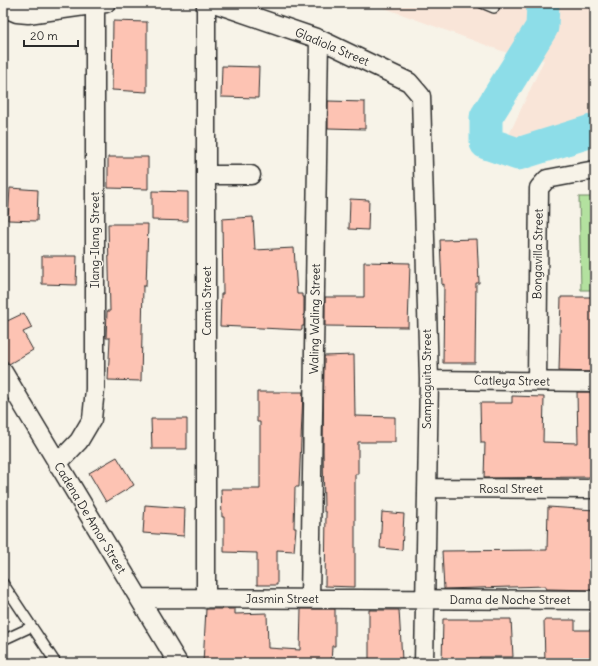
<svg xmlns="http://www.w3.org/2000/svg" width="598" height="666" font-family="Delius,sans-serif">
	<rect width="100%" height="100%" fill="#f7f3e8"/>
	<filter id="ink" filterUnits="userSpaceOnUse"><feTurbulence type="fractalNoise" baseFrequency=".025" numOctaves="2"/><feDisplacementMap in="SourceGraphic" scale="8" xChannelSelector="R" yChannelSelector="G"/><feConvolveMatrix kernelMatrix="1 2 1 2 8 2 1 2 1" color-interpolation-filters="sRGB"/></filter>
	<g filter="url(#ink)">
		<path fill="#f9e5d8" d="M371 3H595V118L507 139 544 60 516 56Z"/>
		<path fill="#b3e19f" stroke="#6f8665" d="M579 197H595V290H581Z"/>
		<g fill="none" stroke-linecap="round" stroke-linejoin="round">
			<path stroke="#8ddde8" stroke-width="33" d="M543 3 542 27 486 117V143L518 154 595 130"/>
		</g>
		<path fill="#fdc3b3" stroke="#2b2b2b" d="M113 21 147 22V92L112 90Z
			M222 66 259 67 258 98 221 97Z
			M328 101 365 102V129L328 128Z
			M108 157H148V189L108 188Z
			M10 188 38 190 37 221 8 220Z
			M152 191 188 192V221L152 220Z
			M350 199 369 200 368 230 349 229Z
			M253 217 255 250 294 248 297 294H302V297H304V326H302V330L220 326 221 294H223L222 219Z
			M108 224H148L146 286H143L141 381 108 380 110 338H106L107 311H110Z
			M477 239 479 283H476L475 363H443L444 284 442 285 440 240Z
			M42 256H77L76 285 42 284Z
			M364 262 410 263 408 327 325 326V297H364Z
			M561 297H595V372L559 371Z
			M24 313 32 328 23 332 33 350 9 364 3 356V323Z
			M354 355 355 416 395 417V442H358V474H355V587L325 586 326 512H324L323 450 324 356Z
			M257 392H303L299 487H295L294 528H296L294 551 277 550V585H257V553L224 552V517H222L221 489H260V422H257Z
			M577 392H591L595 443V477L484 478 485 443H481L480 403H512V396L544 397 543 442 578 443Z
			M151 419H187V449H152Z
			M117 457 134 485 106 502 89 473Z
			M145 505 185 508 184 536 143 533Z
			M548 507 595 510V590L546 589V586L444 589 442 551 547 550Z
			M382 512 404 514 402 550 380 548Z
			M206 609H235V614L267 613 268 648 300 650 301 609H335V646H332L331 663H203Z
			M369 610H399L402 660 369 662Z
			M443 619H511L513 657H479V663H442Z
			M544 620H575V630H595V663H545Z"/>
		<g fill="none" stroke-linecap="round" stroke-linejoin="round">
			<defs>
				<path id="service" d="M482 3 494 8
					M3 583 56 663
					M3 640 31 627"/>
				<path id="minor" d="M214 3 319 39 409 82 421 96 429 380 424 663
					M3 7 17 13 28 14 106 3
					M207 175H251
					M3 372 178 663
					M429 380 595 382
					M537 381 539 188 547 179 595 170
					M57 464 79 441 92 419 95 389V4
					M427 488 595 489
					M139 598 595 600
					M206 599V3
					M310 599 319 39"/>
			</defs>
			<use href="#service" stroke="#2b2b2b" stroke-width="12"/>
			<use href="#minor" stroke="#2b2b2b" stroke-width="21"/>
			<use href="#service" stroke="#f7f3e8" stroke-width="9"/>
			<use href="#minor" stroke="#f7f3e8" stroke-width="18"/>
		</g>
	</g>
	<g text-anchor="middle" stroke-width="3" stroke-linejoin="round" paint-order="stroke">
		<g font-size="12" fill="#2b2b2b" stroke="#f7f3e8">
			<text transform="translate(332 47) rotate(23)" y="4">Gladiola Street</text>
			<text transform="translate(95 240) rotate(-90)" y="4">Ilang-Ilang Street</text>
			<text transform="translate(538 254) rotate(-89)" y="4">Bongavilla Street</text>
			<text transform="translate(207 301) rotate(-90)" y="4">Camia Street</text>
			<text transform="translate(315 319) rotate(-89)" y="4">Waling Waling Street</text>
			<text transform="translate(427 379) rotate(-90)" y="4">Sampaguita Street</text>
			<text transform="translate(512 381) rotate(1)" y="4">Catleya Street</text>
			<text x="511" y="493">Rosal Street</text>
			<text transform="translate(90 518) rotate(59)" y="4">Cadena De Amor Street</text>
			<text x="282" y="603">Jasmin Street</text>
			<text x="510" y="604">Dama de Noche Street</text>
		</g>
	</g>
	<rect width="598" height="666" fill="none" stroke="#f7f3e8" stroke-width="16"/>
	<rect x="8" y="8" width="582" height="650" fill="none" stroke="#2b2b2b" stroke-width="1.5" filter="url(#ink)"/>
	<path d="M24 40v6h54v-6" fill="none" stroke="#2b2b2b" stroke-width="2"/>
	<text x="30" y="40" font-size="12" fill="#2b2b2b" stroke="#f7f3e8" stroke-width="3" paint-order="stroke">20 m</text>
</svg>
